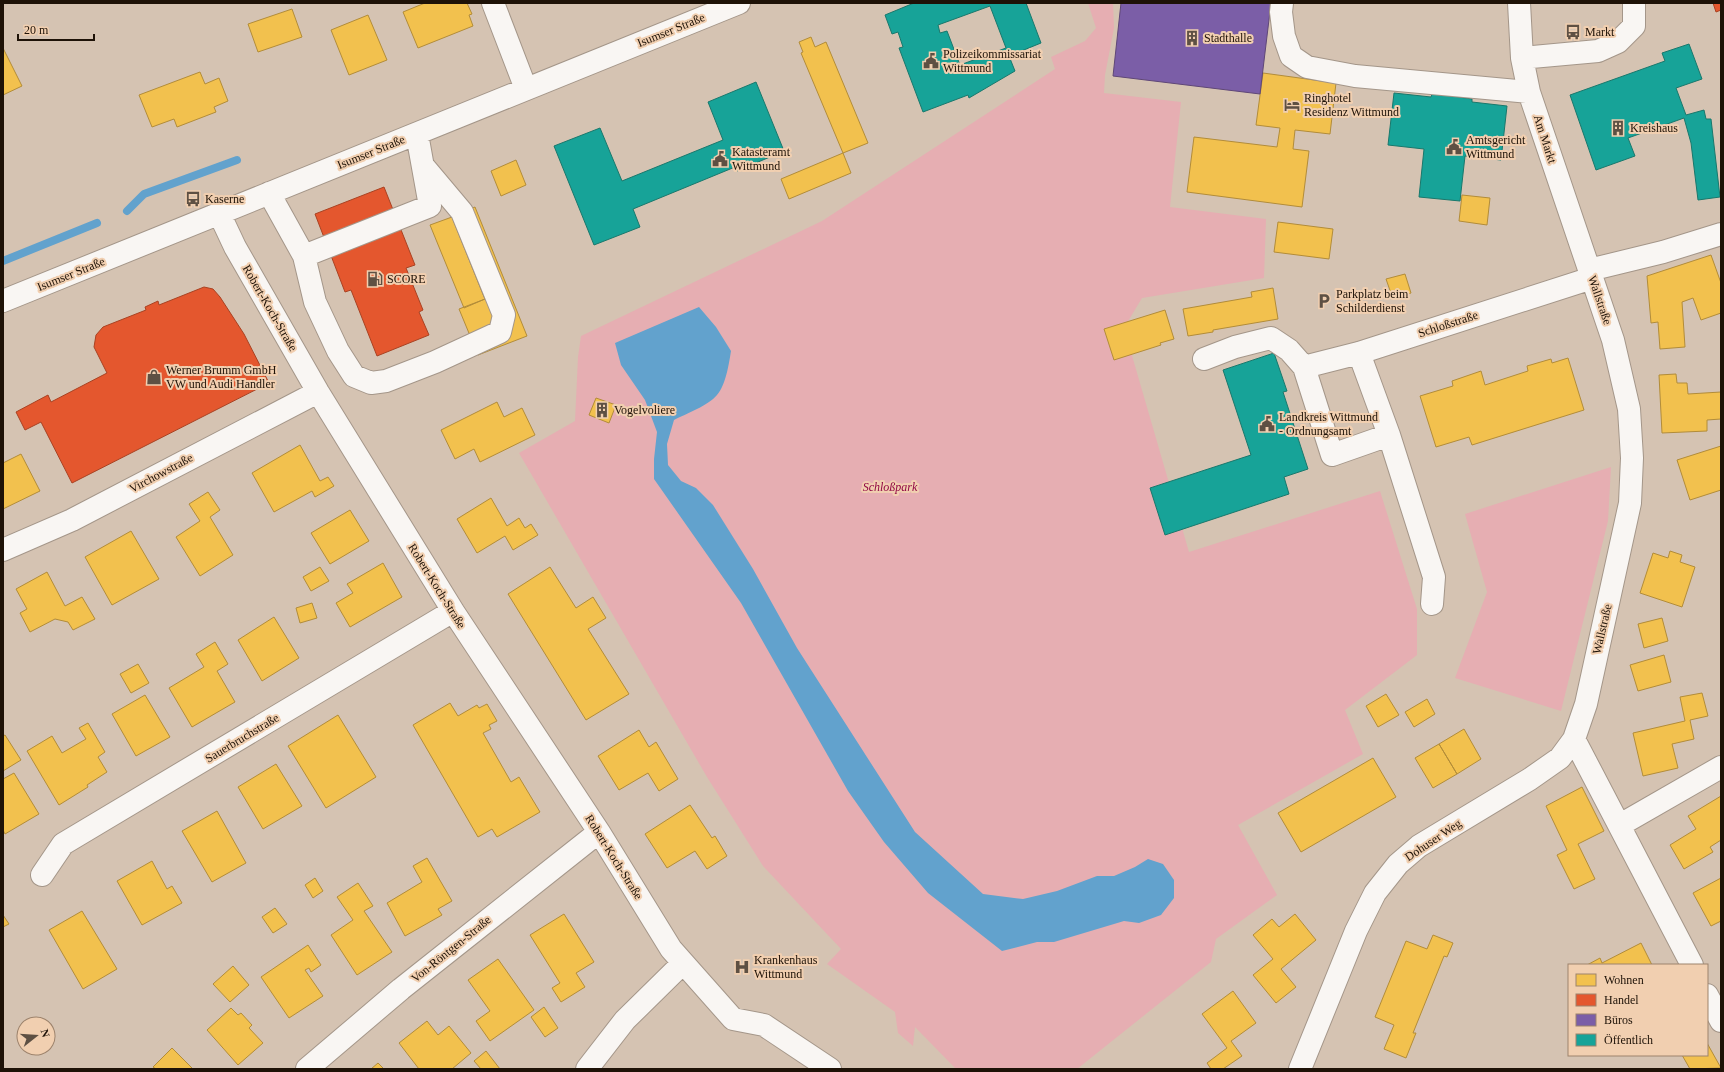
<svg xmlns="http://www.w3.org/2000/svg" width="1724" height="1072" font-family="Georgia,serif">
	<rect width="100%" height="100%" fill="#d5c3b2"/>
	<path fill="#e6aeb2" d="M1088 3H1113L1114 28 1105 75 1104 93 1181 102 1170 207 1266 219 1264 278 1142 298 1124 328 1189 552 1380 491 1417 609V655L1345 710 1363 754 1238 825 1277 895 1216 939 1211 962 1077 1069H956L915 1027 913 1046 898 1033 895 1012 827 964 841 949 763 866 707 777 519 453 575 421 578 357 581 336 822 221 1055 69 1051 57 1085 41 1096 28Z
		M1611 467 1608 521 1561 711 1455 678 1487 592 1465 514Z"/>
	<path fill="#62a2cd" d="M699 307 716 327 731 351C729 363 726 385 717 395 709 405 686 414 674 420L667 444 668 465 681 481 696 488 713 505 753 569 797 648 915 832 983 894 1023 899 1057 891 1097 876H1114L1135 867 1148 859 1163 864 1174 880V898L1161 915 1139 923 1124 921 1054 942H1037L1002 951 928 893 884 842 848 791 741 603 654 479V459L657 432 645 400 621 365 615 343Z"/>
	<path fill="#f2c14e" stroke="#b28c39" d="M425 3H467L472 14 469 15 473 26 418 48 403 12Z
		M292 9 302 37 258 52 248 24Z
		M368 15 387 60 349 75 331 30Z
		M811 37 815 47 826 42 868 143 843 153 801 53 803 52 799 42Z
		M3 48 22 86 3 95Z
		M200 72 205 84 219 78 228 101 214 107 216 112 177 127 174 119 152 127 139 95Z
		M1263 73 1336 83 1330 134 1295 130 1293 149 1309 151 1302 207 1187 192 1194 137 1277 147 1280 128 1256 125Z
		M843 153 851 173 789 199 781 179Z
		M516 160 526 185 501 196 491 171Z
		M1462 195 1490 198 1487 225 1459 221Z
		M475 207 527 336 478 355 459 309 485 299 452 217Z
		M452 217 485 299 464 308 430 225Z
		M1278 222 1333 229 1329 259 1274 252Z
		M1711 255 1721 283V313L1701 320 1693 298 1682 302 1685 347 1660 349 1658 322 1651 323 1647 276Z
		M1405 274 1411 293 1393 299 1386 279Z
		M1273 288 1278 319 1213 330V332L1188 336 1183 309 1252 297 1251 292Z
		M1165 310 1174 339 1160 343 1161 345 1114 360 1104 329Z
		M1568 358 1584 410 1472 445 1469 437 1436 447 1420 396 1453 386 1452 381 1481 371 1485 385 1528 371 1527 366 1551 359 1552 363Z
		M1676 374 1677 383H1687L1688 394 1721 392V419L1707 420V431L1662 433 1659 375Z
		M596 398 616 405 609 423 589 415Z
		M497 402 504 417 522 408 535 435 480 462 474 449 455 459 441 430Z
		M300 445 320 481 328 477 334 486 315 497 312 491 274 512 252 473Z
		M1721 446V490L1690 500 1677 460Z
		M21 454 40 491 3 509V463Z
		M208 492 220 510 210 517 233 555 200 576 176 537 200 521 189 504Z
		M491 498 507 526 519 518 525 528 531 524 538 535 513 550 505 536 477 553 457 519Z
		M350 510 369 541 330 564 311 533Z
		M131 531 159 579 112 605 85 557Z
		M1670 551 1682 555 1680 562 1695 567 1682 607 1640 593 1653 553 1668 558Z
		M383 563 402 597 350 627 336 603 353 593 347 584Z
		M320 567 329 581 311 591 303 577Z
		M550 567 576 608 593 597 606 618 588 629 629 694 586 720 508 594Z
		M47 572 65 606 82 597 95 619 73 630 68 622 55 619 30 632 20 613 27 609 16 589Z
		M312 603 317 618 300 623 296 608Z
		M274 617 299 658 262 681 238 640Z
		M1662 618 1668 641 1644 648 1638 624Z
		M215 642 228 664 217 671 235 702 192 727 169 688 204 667 196 654Z
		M1664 655 1671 682 1638 691 1630 665Z
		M138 664 149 683 131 693 120 674Z
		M1702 693 1708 716 1690 720 1694 739 1672 744 1678 768 1643 776 1633 733 1685 721 1680 697Z
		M1386 694 1399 715 1378 727 1366 706Z
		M145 695 170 737 136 756 112 714Z
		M1427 699 1435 714 1414 727 1405 712Z
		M450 703 458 716 477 705 479 708 487 704 497 721 489 725 491 729 483 733 511 782 519 777 540 812 497 837 492 829 478 837 413 725Z
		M338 715 376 777 326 808 288 746Z
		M88 723 105 752 98 757 107 772 87 785 88 787 59 805 27 751 52 736 62 753 86 739 79 728Z
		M1464 729 1481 759 1457 774 1439 744Z
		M639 730 649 747 656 742 678 779 659 791 648 773 619 790 598 756Z
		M5 735 21 760 3 771V736Z
		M1439 744 1457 774 1433 788 1415 758Z
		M1373 758 1396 797 1301 852 1278 813Z
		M276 764 302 806 263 829 238 787Z
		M14 773 39 814 5 834 3 830V779Z
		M1582 787 1604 831 1578 844 1595 879 1574 889 1557 855 1567 850 1546 806Z
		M1721 796V840L1710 847 1713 852 1684 869 1670 845 1696 829 1688 816Z
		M690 805 712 838 715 836 727 856 707 869 695 851 667 868 645 834Z
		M217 811 246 863 212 882 182 831Z
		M427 858 452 901 438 909 442 915 405 936 387 903 422 882 413 866Z
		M152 861 167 889 172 886 182 903 142 925 117 881Z
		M315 878 323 891 313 898 305 885Z
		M1721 878V921L1711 926 1693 893Z
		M358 883 373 906 364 911 392 952 357 975 331 935 353 920 337 897Z
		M275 908 287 924 273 933 262 917Z
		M82 911 117 969 83 989 49 930Z
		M564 914 594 962 576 973 585 987 561 1002 552 988 560 983 530 935Z
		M1295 914 1316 940 1281 969 1296 987 1276 1003 1253 975 1273 959 1253 935 1272 919 1279 927Z
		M3 915 9 924 3 927Z
		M1433 935 1453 943 1447 957 1444 956 1413 1033H1416L1406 1058 1384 1049 1394 1025 1375 1017 1406 941 1427 949Z
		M1641 943 1652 965H1587L1600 958 1602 963Z
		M308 945 321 965 311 972 309 968 305 970 323 996 289 1018 261 977Z
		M498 959 534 1010 490 1041 476 1021 490 1011 468 980Z
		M233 966 249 985 230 1002 213 984Z
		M1233 991 1256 1023 1231 1041 1242 1056 1223 1069H1211L1207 1063 1227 1048 1202 1014Z
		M544 1007 558 1028 545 1037 531 1017Z
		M231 1008 238 1015 241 1013 252 1025 249 1028 263 1043 238 1065 207 1030Z
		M427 1021 438 1035 449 1026 471 1053 452 1069H419L399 1043Z
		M1707 1043 1721 1068 1690 1069 1682 1055H1707Z
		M172 1048 193 1069H156L153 1067Z
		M486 1051 500 1069H481L474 1061Z
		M378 1063 384 1069H371Z"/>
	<path fill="#e4572e" stroke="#a94222" d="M1713 3H1721V10L1716 12Z
		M384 187 415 265 406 268 423 310 419 312 429 335 377 356 351 290 345 292 315 214Z
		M204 287 213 289 220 297 244 334 269 383 72 483 41 422 25 430 16 412 48 395 51 402 107 373 94 347 96 335 103 327 146 310 145 307 158 301 159 305Z"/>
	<path fill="#7b5ea7" stroke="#5f4777" d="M1121 3H1271L1260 94 1113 76Z"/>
	<path fill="#17a398" stroke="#19786c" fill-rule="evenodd" d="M914 3H1026L1041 43 1009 56 1015 71 969 98 968 95 923 112 899 48 903 47 898 32 892 34 885 15ZM990 6 1006 48 960 65 947 31 940 33 938 25Z
		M1689 44 1702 79 1676 88 1686 115 1704 110 1706 119H1711L1720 197 1698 200 1691 143 1684 118 1628 138 1635 156 1596 170 1570 95 1665 61 1662 53Z
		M756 82 784 151 737 171 735 167 633 209 640 227 594 245 554 146 600 128 622 181 723 140 708 102Z
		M1394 93 1431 97 1432 94 1452 96 1472 99V102L1507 106 1501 160 1465 156 1460 201 1419 197 1424 149 1388 145Z
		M1274 353 1287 391 1283 392 1308 469 1284 477 1289 494 1165 535 1150 488 1251 455 1223 370Z"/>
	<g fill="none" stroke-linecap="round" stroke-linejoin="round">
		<path stroke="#62a2cd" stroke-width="8" d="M127 211 144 194 237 160
			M3 261 97 223"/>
		<defs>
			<path id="minor" d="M493 3 526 89
				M1282 3 1281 12 1284 36 1291 56 1307 67 1355 76 1529 92
				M1522 58 1598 51 1618 42 1634 26V3
				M269 193 304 256 315 302 338 351 354 376 371 383 386 381 435 362 500 332 504 315 462 212 425 168
				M219 213 235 247 318 392 453 611 599 832 671 949 733 1019 764 1025 830 1069
				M304 256 430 206 417 134
				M1589 270 1663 252 1721 234
				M3 301 739 3
				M1204 359 1235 347 1271 338 1289 350 1304 367 1332 455 1389 435 1359 353
				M1304 367 1359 353 1592 278
				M1389 435 1434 577 1432 604
				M3 550 72 520 318 392
				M1574 739 1692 965
				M1620 825 1721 767
				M42 875 63 844 453 611
				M1707 995 1721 1021
				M307 1069 401 989 599 832
				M587 1069 625 1020 683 963
				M1300 1069 1356 931 1375 893 1398 864 1419 846 1530 779 1560 758 1574 739 1586 704 1630 503 1632 458 1629 409 1613 340 1529 92 1522 58 1519 3"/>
		</defs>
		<use href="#minor" stroke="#a49689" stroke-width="24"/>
		<use href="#minor" stroke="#f9f6f3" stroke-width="22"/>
	</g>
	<defs>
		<symbol id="bus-bare" viewBox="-9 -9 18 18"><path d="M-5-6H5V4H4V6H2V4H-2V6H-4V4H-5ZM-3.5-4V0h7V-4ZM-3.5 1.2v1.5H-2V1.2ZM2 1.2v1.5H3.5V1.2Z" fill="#5e5043" stroke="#f1cfb0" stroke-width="2.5" paint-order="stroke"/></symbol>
		<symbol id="building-bare" viewBox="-9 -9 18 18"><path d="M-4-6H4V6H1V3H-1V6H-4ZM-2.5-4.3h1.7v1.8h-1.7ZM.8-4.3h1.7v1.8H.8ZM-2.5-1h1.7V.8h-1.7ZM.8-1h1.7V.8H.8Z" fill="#5e5043" stroke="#f1cfb0" stroke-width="2.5" paint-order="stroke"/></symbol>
		<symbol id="civic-bare" viewBox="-9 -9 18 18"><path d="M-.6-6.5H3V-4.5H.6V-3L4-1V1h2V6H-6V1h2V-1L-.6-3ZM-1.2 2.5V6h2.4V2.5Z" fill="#5e5043" stroke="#f1cfb0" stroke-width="2.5" paint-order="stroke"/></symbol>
		<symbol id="hotel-bare" viewBox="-9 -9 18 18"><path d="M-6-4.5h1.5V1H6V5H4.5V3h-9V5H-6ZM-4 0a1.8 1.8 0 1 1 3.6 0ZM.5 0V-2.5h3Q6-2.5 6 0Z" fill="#5e5043" stroke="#f1cfb0" stroke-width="2.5" paint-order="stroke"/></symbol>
		<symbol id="fuel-bare" viewBox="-9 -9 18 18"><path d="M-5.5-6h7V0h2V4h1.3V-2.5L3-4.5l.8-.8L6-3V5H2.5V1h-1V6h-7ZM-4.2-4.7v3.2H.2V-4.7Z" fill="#5e5043" stroke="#f1cfb0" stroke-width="2.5" paint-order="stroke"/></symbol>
		<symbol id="parking-bare" viewBox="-9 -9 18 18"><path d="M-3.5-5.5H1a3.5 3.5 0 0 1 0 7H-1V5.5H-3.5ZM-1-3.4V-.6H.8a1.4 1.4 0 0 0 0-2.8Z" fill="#5e5043" stroke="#f1cfb0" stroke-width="2.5" paint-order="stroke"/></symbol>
		<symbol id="shop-bare" viewBox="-9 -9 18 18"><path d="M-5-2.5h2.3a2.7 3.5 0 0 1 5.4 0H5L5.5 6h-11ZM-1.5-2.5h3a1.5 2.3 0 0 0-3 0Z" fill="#5e5043" stroke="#f1cfb0" stroke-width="2.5" paint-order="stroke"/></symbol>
		<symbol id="hospital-bare" viewBox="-9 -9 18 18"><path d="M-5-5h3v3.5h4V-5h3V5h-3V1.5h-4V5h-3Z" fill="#5e5043" stroke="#f1cfb0" stroke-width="2.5" paint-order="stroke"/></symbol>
	</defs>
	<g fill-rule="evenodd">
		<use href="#bus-bare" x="1562" y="21" width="22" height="22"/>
		<use href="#building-bare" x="1181" y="27" width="22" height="22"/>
		<use href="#civic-bare" x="920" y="50" width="22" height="22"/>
		<use href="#hotel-bare" x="1281" y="94" width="22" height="22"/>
		<use href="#building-bare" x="1607" y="117" width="22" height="22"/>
		<use href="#civic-bare" x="1443" y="136" width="22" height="22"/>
		<use href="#civic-bare" x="709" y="148" width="22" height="22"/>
		<use href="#bus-bare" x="182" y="188" width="22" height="22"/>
		<use href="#fuel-bare" x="364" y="268" width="22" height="22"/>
		<use href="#parking-bare" x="1313" y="290" width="22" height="22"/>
		<use href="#shop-bare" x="143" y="366" width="22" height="22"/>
		<use href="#building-bare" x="591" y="399" width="22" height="22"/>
		<use href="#civic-bare" x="1256" y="413" width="22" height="22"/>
		<use href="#hospital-bare" x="731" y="956" width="22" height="22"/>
	</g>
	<g text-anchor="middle" stroke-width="4" stroke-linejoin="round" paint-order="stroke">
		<g font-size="12" fill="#1e1207" stroke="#f1cfb0">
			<text transform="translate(671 30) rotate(-22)" y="4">Isumser Straße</text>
			<text transform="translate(1545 139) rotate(72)" y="4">Am Markt</text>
			<text transform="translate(371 152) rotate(-22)" y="4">Isumser Straße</text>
			<text transform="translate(71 274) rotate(-22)" y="4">Isumser Straße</text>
			<text transform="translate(1600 300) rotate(71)" y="4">Wallstraße</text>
			<text transform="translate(270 308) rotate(60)" y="4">Robert-Koch-Straße</text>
			<text transform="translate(1448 324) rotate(-18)" y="4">Schloßstraße</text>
			<text transform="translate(161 473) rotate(-28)" y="4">Virchowstraße</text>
			<text transform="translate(437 586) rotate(58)" y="4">Robert-Koch-Straße</text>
			<text transform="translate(1602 629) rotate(-77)" y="4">Wallstraße</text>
			<text transform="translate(242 738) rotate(-31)" y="4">Sauerbruchstraße</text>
			<text transform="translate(1433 840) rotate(-34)" y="4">Dohuser Weg</text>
			<text transform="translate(614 857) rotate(58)" y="4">Robert-Koch-Straße</text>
			<text transform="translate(451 949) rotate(-39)" y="4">Von-Röntgen-Straße</text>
		</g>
		<g font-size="12" fill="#1e1207" stroke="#f1cfb0" text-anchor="start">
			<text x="1585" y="36">Markt</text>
			<text x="1204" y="42">Stadthalle</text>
			<text x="943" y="58">Polizeikommissariat<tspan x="943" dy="14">Wittmund</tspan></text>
			<text x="1304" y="102">Ringhotel<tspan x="1304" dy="14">Residenz Wittmund</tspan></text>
			<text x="1630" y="132">Kreishaus</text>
			<text x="1466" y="144">Amtsgericht<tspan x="1466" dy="14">Wittmund</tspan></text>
			<text x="732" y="156">Katasteramt<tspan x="732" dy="14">Wittmund</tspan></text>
			<text x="205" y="203">Kaserne</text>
			<text x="387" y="283">SCORE</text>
			<text x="1336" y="298">Parkplatz beim<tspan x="1336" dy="14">Schilderdienst</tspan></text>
			<text x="166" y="374">Werner Brumm GmbH<tspan x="166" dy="14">VW und Audi Handler</tspan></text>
			<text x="614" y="414">Vogelvoliere</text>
			<text x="1279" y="421">Landkreis Wittmund<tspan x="1279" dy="14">- Ordnungsamt</tspan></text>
			<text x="754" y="964">Krankenhaus<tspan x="754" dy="14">Wittmund</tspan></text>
		</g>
		<g font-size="12" font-style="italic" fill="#910744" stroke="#f1cfb0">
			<text x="890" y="491">Schloßpark</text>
		</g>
	</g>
	<rect width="1724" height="1072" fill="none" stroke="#1e1207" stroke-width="8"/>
	<rect x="1568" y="964" width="140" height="92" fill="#f1cfb0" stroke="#9d836c"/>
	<rect x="1576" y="974" width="20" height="12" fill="#f2c14e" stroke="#9d836c"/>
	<text x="1604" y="984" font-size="12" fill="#1e1207">Wohnen</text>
	<rect x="1576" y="994" width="20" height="12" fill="#e4572e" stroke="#9d836c"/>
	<text x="1604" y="1004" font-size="12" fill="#1e1207">Handel</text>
	<rect x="1576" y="1014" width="20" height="12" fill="#7b5ea7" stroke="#9d836c"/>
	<text x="1604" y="1024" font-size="12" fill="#1e1207">Büros</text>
	<rect x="1576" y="1034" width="20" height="12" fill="#17a398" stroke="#9d836c"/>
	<text x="1604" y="1044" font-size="12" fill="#1e1207">Öffentlich</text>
	<g transform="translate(36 1036) rotate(73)"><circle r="19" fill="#f1cfb0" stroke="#9d836c"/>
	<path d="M0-3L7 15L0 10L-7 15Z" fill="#5e5043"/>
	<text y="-6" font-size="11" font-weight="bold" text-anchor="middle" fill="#1e1207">N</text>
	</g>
	<path d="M18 34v6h76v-6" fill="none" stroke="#1e1207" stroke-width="2"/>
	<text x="24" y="34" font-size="12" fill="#1e1207" stroke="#f1cfb0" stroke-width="3" paint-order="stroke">20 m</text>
</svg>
